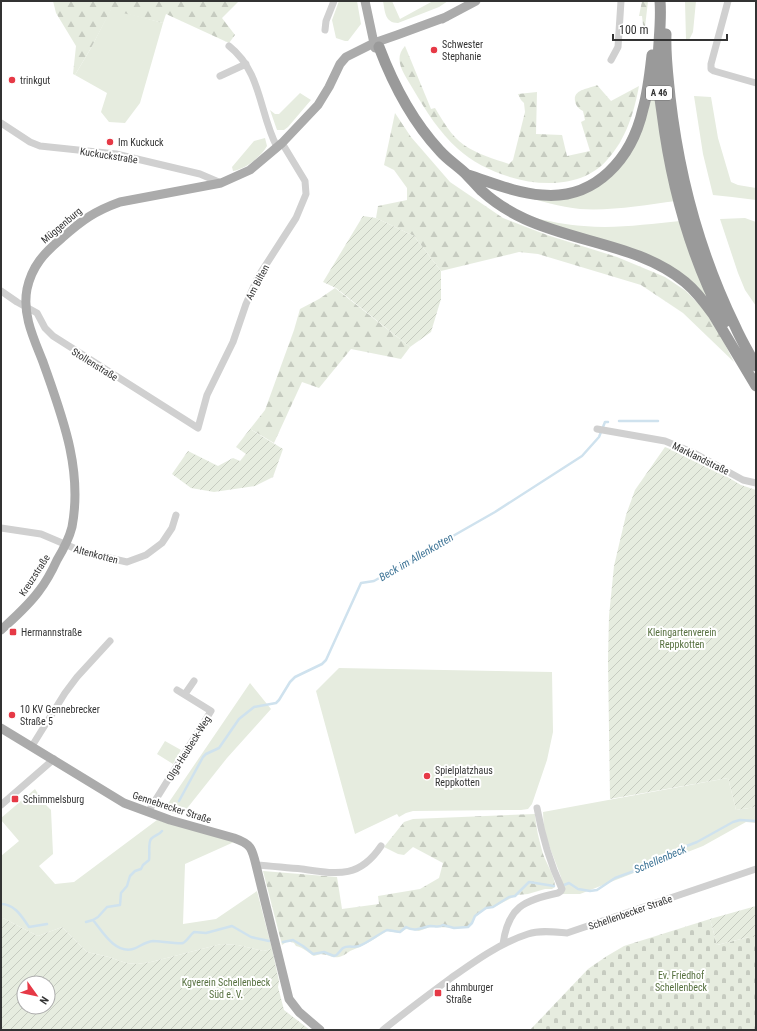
<svg xmlns="http://www.w3.org/2000/svg" width="757" height="1031" font-family="'Roboto Condensed',sans-serif">
	<defs>
		<pattern id="forest-firs" width="22" height="20" patternUnits="userSpaceOnUse"><rect width="22" height="20" fill="#e6ecdf"/><path d="M5 1l3.5 6h-7zM16 11l3.5 6h-7z" fill="#c6cbc0"/></pattern>
		<pattern id="cemetery-stones" width="16" height="16" patternUnits="userSpaceOnUse"><rect width="16" height="16" fill="#e6ecdf"/><path d="M2 7V4a2 2 0 0 1 4 0v3zM10 15v-3a2 2 0 0 1 4 0v3z" fill="#c6cbc0"/></pattern>
		<pattern id="garden-furrows" width="10" height="10" patternUnits="userSpaceOnUse"><rect width="10" height="10" fill="#e6ecdf"/><path d="M-1 1l2-2M0 10L10 0M9 11l2-2" fill="none" stroke="#c6cbc0"/></pattern>
	</defs>
	<rect width="100%" height="100%" fill="#fff"/>
	<path fill="#e6ecdf" d="M339 1H357L361 24 348 41H345L336 38 332 20Z
		M383 1H392L400 19 433 1H448L439 7 398 23C385 23 385 12 383 1Z
		M685 1H696L693 32 689 40H686Z
		M111 9 163 23 140 103 125 123 109 122 101 112 107 93 75 75 91 48Z
		M653 78 676 201C645 205 612 211 580 209 560 207 540 201 520 195L539 198 611 176Z
		M300 93 311 100 288 127 284 130H277L270 110 275 114H279Z
		M694 96 711 97 718 138 731 182 738 185 756 188V200L732 197 713 195 703 154Z
		M265 138 267 146C261 157 245 169 233 171L232 167 254 141Z
		M531 217C548 221 566 225 584 226 616 229 648 224 680 221L711 303 685 277Z
		M745 218 756 222V306L745 290 738 273 720 219Z
		M339 668 552 672 553 732 547 760 532 804 528 809 521 810 413 811 406 813 399 817 397 814 355 834 316 691Z
		M250 683 271 709 227 758 181 816 171 813 165 808Z
		M165 741 181 750 173 764 157 754Z
		M728 778 736 810 756 807V823L746 822 703 846 580 894H561L563 890 561 877 544 832 543 812Z
		M35 789 43 802 51 810 53 854 39 866 55 884 74 882 157 820 234 842 185 864 183 924 216 919 257 891 272 949 263 951 238 945 221 944 151 962 137 964 126 963 109 957 87 952 62 927 38 936 1 917V856L19 841 1 820V818Z"/>
	<path fill="url(#forest-firs)" d="M53 1H244L238 2 222 18 235 35 229 43 166 14 163 23 111 10 91 48 75 75 73 74 76 46 56 13Z
		M642 1H648L645 27 643 25 642 16H639Z
		M405 46 431 109 435 108C443 121 451 136 464 145 477 154 494 159 509 164L513 160 525 112 524 103 521 100 518 94 537 92 536 134 562 135 567 156 590 151 581 122 585 120 583 111C578 108 576 106 575 101 573 89 589 89 597 85L611 101 639 86C634 113 626 139 607 160 571 201 493 181 458 149 439 132 426 111 413 89 405 75 392 60 405 46Z
		M395 113 411 137 450 182 503 218 547 235 617 257 665 277 686 291 711 317 734 362 683 313 641 285 538 254 519 252 441 271 414 236 376 218 378 206 407 200V188L394 170 384 165Z
		M335 288 410 347 401 359 351 349 319 388 302 382 274 443 250 429 265 410 294 330 300 309 319 299Z
		M535 814C536 828 539 840 543 854 547 865 555 876 555 887L552 889H545L528 894 517 895 494 907 485 909 475 917 472 924 468 928 430 927 419 931 406 929 400 933 387 931C375 939 363 946 350 951 347 953 343 956 339 957 328 959 328 951 314 956 307 952 304 948 296 946L294 943 288 941 282 945 263 871 337 877 342 909 379 904 378 896 420 889 439 878 443 863 413 847 404 855 398 854 384 847 404 822 413 819Z"/>
	<path fill="url(#cemetery-stones)" d="M710 919 717 945 749 937H756V1030H530L588 969 607 956 624 946Z"/>
	<path fill="url(#garden-furrows)" fill-rule="evenodd" d="M363 216 376 218 414 236 441 271V299L431 332 410 347 336 288 323 282Z
		M250 429 283 449 273 477 255 486 214 492 191 488 172 474 188 451 218 466 233 458 240 461 246 454 236 447Z
		M665 447 702 462 741 485 756 490V807L736 810 728 778 610 799 608 660 609 616 614 566 626 515 635 490Z
		M756 906V937H749L717 945 710 919Z
		M1 917 38 936 62 927 87 952 109 957 126 963 137 964 151 962 221 944 238 945 263 951 272 949 279 981 278 987 284 1010 310 1030H1ZM24 983H48V1007H24Z"/>
	<g fill="none" stroke-linecap="round" stroke-linejoin="round">
		<path stroke="#cfe2ee" stroke-width="2.5" d="M619 421H658
			M179 801 203 757 206 754 219 748 239 719 254 707 276 703 279 700 290 682 295 677 322 664 326 660 361 583 374 581 495 512 582 456 599 437 605 422H608
			M564 885 569 883 578 889 590 891 597 890 615 878 648 866 656 860 671 854 684 847 697 842 733 822 740 820 756 821
			M1 904C15 904 22 917 29 927L47 924
			M93 920 98 917 107 907 120 905 121 893 127 886 130 876 135 871 141 869 143 865 149 860C150 855 148 842 151 839 155 835 159 835 162 831
			M86 922 93 920C102 931 115 954 133 949 140 947 144 942 153 941 158 941 180 944 183 943 187 941 190 935 194 932L206 933 232 926 251 937 269 941
			M283 942 293 940 303 946 313 954 324 952 334 956C339 955 339 951 343 948 348 945 354 948 359 946 369 942 377 935 387 930L400 932 406 927C415 932 421 928 430 926 435 926 439 928 443 925L454 928 468 927 472 923 475 916 486 908 493 907 509 897 515 896 529 882 554 886"/>
		<path stroke="#d0d0d0" stroke-width="7" d="M728 1 711 64V69L714 71 756 83
			M325 30 326 21 334 1
			M229 46C262 72 259 113 277 147
			M611 60 618 47 621 1
			M220 76 246 64
			M1 123 30 142 40 146 116 154 200 174 221 183
			M1 291 17 302 37 313 45 328 53 336 198 428 207 395 233 342 246 304 258 277 296 218 306 194 305 181 282 143
			M597 429 665 441 694 453 743 480 756 483
			M1 528 41 534 81 551 118 560 127 562 146 555 162 543 172 528 176 515
			M185 694 194 681
			M32 746 65 693 77 677 110 641
			M1 805 54 759
			M148 812 211 711 177 690
			M256 865C272 866 287 868 302 869 337 874 359 879 381 846
			M503 944C508 907 524 900 558 893L561 891 562 889C550 863 542 836 537 808
			M383 1030C405 1012 428 995 451 978 475 961 500 943 528 934 540 930 554 932 567 933L756 869"/>
		<path stroke="#ababab" stroke-width="9" d="M365 1 375 48
			M442 19 476 1
			M1 630C14 618 28 606 39 591 46 582 52 571 57 560 63 550 69 539 72 527 83 469 62 416 43 362 34 339 22 315 27 289 32 266 44 253 62 238 82 220 95 211 120 202L221 183 250 170 282 143 318 105 329 87 340 64 346 57 374 43 397 35 446 17
			M1 728 124 803 170 820 234 838C251 844 252 848 256 865L289 999 299 1012 320 1030"/>
		<path stroke="#9a9a9a" stroke-width="11" d="M660 1C662 25 657 50 658 74 658 87 660 100 662 113 671 184 691 258 725 322
			M666 34C665 55 668 76 670 97 679 176 700 254 735 326 741 340 749 353 756 366
			M379 47C393 84 413 122 440 151 448 160 459 167 467 175 472 180 477 186 482 191 494 202 510 212 525 219 577 243 640 245 685 282 696 291 705 303 713 314L756 386
			M468 175C493 183 516 193 542 195 596 200 632 158 643 109 648 92 650 73 652 55"/>
	</g>
	<g fill="#e63946" stroke="#fff" stroke-width="1.5">
		<circle cx="434" cy="50" r="4"/>
		<circle cx="12" cy="80" r="4"/>
		<circle cx="110" cy="142" r="4"/>
		<rect x="9" y="628" width="8" height="8" rx="2"/>
		<circle cx="12" cy="715" r="4"/>
		<circle cx="427" cy="776" r="4"/>
		<rect x="11" y="795" width="8" height="8" rx="2"/>
		<rect x="434" y="989" width="8" height="8" rx="2"/>
	</g>
	<g text-anchor="middle" stroke-width="4" stroke-linejoin="round" paint-order="stroke">
		<rect fill="#fff" stroke="#707070" stroke-width="1" x="646" y="86" width="26" height="14" rx="3"/>
		<g font-size="9" font-weight="bold" fill="#333">
			<text x="659" y="96">A 46</text>
		</g>
		<g font-size="10" fill="#333" stroke="#fff" text-anchor="start">
			<text x="442" y="48">Schwester<tspan x="442" dy="12">Stephanie</tspan></text>
			<text x="20" y="84">trinkgut</text>
			<text x="118" y="146">Im Kuckuck</text>
			<text x="21" y="636">Hermannstraße</text>
			<text x="20" y="713">10 KV Gennebrecker<tspan x="20" dy="12">Straße 5</tspan></text>
			<text x="435" y="774">Spielplatzhaus<tspan x="435" dy="12">Reppkotten</tspan></text>
			<text x="23" y="803">Schimmelsburg</text>
			<text x="446" y="991">Lahmburger<tspan x="446" dy="12">Straße</tspan></text>
		</g>
		<g font-size="10" fill="#333" stroke="#fff">
			<text transform="translate(109 155) rotate(9)" y="4">Kuckuckstraße</text>
			<text transform="translate(61 225) rotate(-40)" y="4">Müggenburg</text>
			<text transform="translate(257 282) rotate(-62)" y="4">Am Bilten</text>
			<text transform="translate(95 364) rotate(32)" y="4">Stollenstraße</text>
			<text transform="translate(701 458) rotate(26)" y="4">Marklandstraße</text>
			<text transform="translate(96 554) rotate(15)" y="4">Altenkotten</text>
			<text transform="translate(34 575) rotate(-57)" y="4">Kreuzstraße</text>
			<text transform="translate(188 748) rotate(-58)" y="4">Olga-Heubeck-Weg</text>
			<text transform="translate(172 807) rotate(18)" y="4">Gennebrecker Straße</text>
			<text transform="translate(630 912) rotate(-19)" y="4">Schellenbecker Straße</text>
		</g>
		<g font-size="10" fill="#56703f" stroke="#fff">
			<text x="682" y="636">Kleingartenverein<tspan x="682" dy="12">Reppkotten</tspan></text>
			<text x="681" y="979">Ev. Friedhof<tspan x="681" dy="12">Schellenbeck</tspan></text>
			<text x="226" y="986">Kgverein Schellenbeck<tspan x="226" dy="12">Süd e. V.</tspan></text>
		</g>
		<g font-size="11" font-style="italic" fill="#3f7597" stroke="#fff">
			<text transform="translate(416 557) rotate(-30)" y="4">Beck im Allenkotten</text>
			<text transform="translate(660 859) rotate(-23)" y="4">Schellenbeck</text>
		</g>
	</g>
	<rect width="757" height="1031" fill="none" stroke="#333333" stroke-width="4"/>
	<g transform="translate(36 995) rotate(123)"><circle r="19" fill="#ffffff" stroke="#adadad"/>
	<path d="M0-3L7 15L0 10L-7 15Z" fill="#e63946"/>
	<text y="-6" font-size="11" font-weight="bold" text-anchor="middle" fill="#333333">N</text>
	</g>
	<path d="M613 34v6h114v-6" fill="none" stroke="#333333" stroke-width="2"/>
	<text x="619" y="34" font-size="12" fill="#333333" stroke="#ffffff" stroke-width="3" paint-order="stroke">100 m</text>
</svg>
